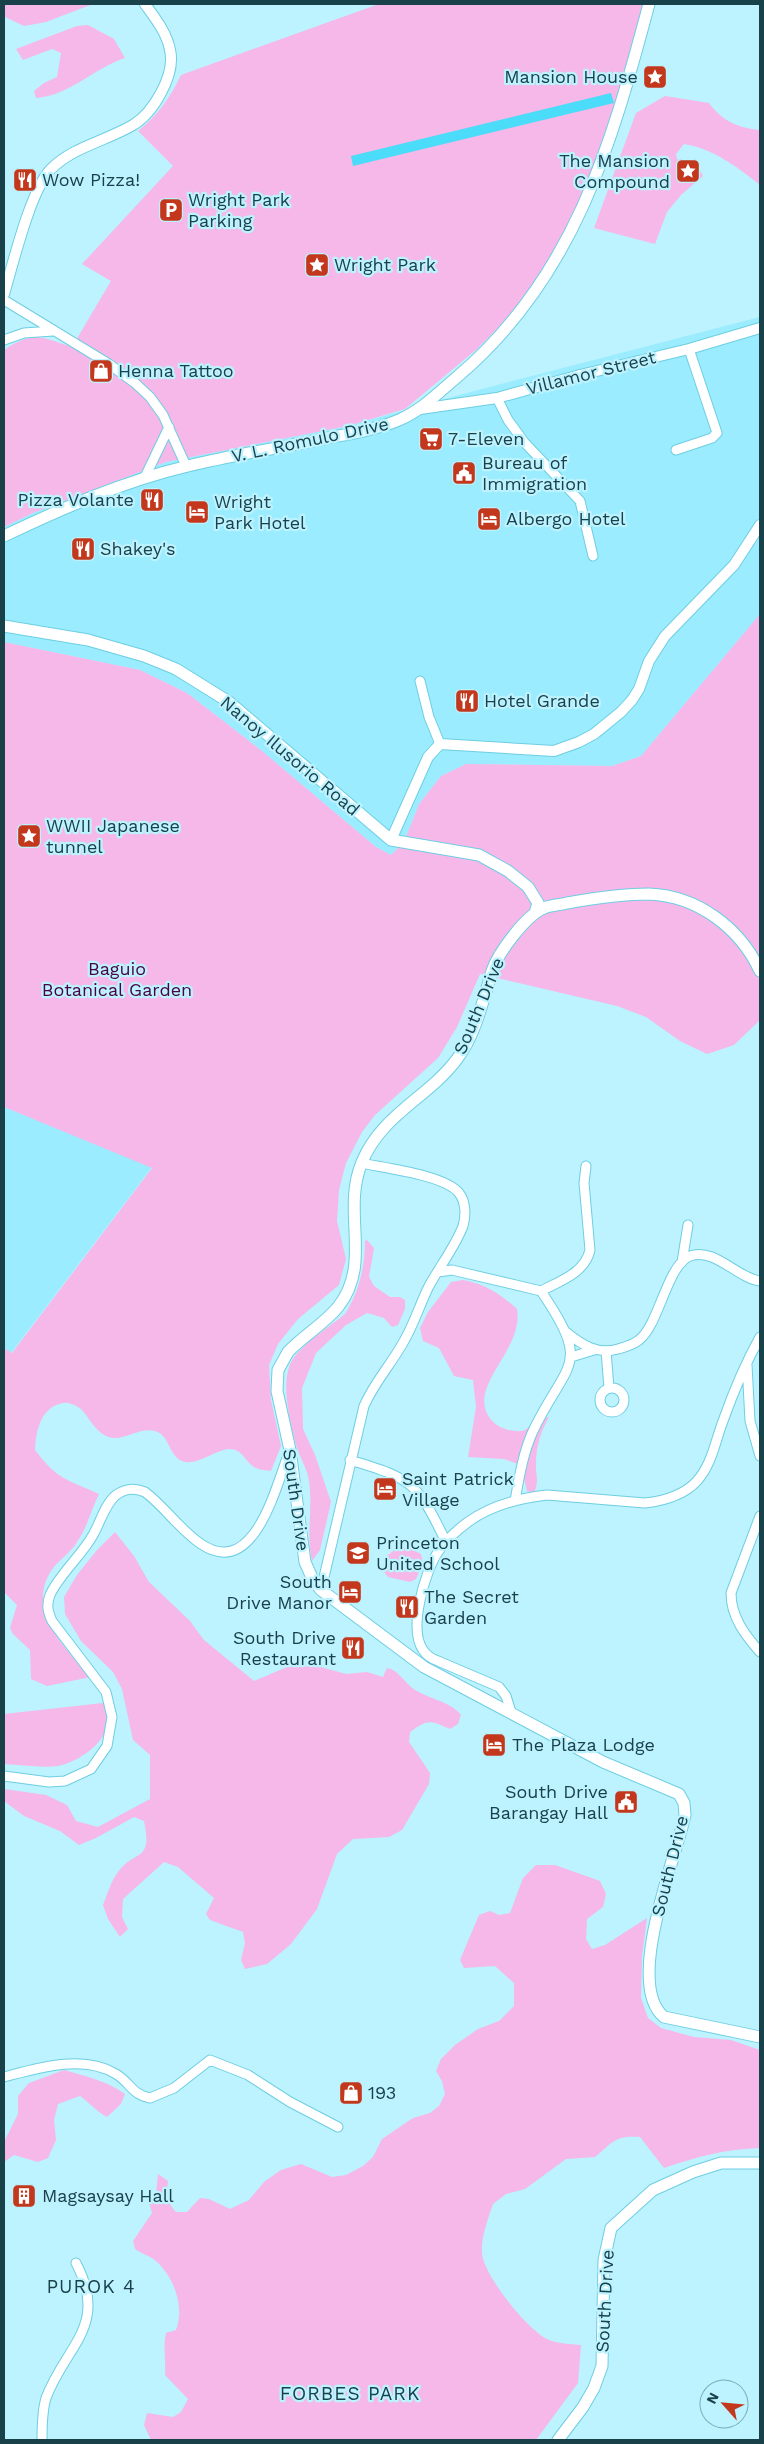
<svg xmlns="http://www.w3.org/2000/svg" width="764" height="2444" font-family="'Work Sans',sans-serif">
	<rect width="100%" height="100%" fill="#bdf2ff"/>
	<path fill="#9aecfe" d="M760 317V614L641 756 612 766 466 764 441 776 419 804 404 842 391 855 376 847 262 751 187 693 140 670 4 642V527L33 513 166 462 348 426 463 394Z
		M4 1107 152 1167 11 1353 4 1348Z"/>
	<path fill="#f5b8e9" d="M4 4H93L46 22 24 26 5 17Z
		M379 4H643L617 114 583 201 550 266 510 316 477 349 405 409 348 426 166 462 33 513 4 527V350C34 330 41 337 72 347L111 281 82 264 173 166 138 131C158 115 170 98 181 75Z
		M88 25 114 39 125 58C94 68 69 96 36 98L34 91 44 83 57 77 61 53 52 49 23 60 16 49 77 26Z
		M665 96 709 103C722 121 738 128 760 130V185C739 168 712 148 684 144L676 154 677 159 684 163 697 165 703 176 681 195 667 212 655 244 594 228 636 113Z
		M760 614V1020L734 1045 707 1054 680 1041 646 1017 617 1006 480 974 457 1027 438 1058 375 1115 362 1132 346 1163 339 1190 337 1221 346 1259 339 1285 298 1319 278 1344 269 1365 271 1400 281 1446 271 1471C266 1470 260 1470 256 1468 245 1463 244 1449 229 1449 214 1450 196 1467 182 1461 168 1455 170 1435 155 1431 137 1426 121 1445 104 1435 93 1428 89 1417 81 1409 77 1406 69 1402 63 1403 41 1407 36 1430 35 1450 58 1480 66 1479 99 1494 91 1510 87 1528 77 1542 70 1554 58 1560 51 1571 26 1610 66 1650 91 1677L47 1686 31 1679 30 1650 13 1634 10 1628 17 1605 4 1592V1348L12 1353 152 1168 4 1107V642L140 670 187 693 262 751 376 847 391 855 404 842 419 804 441 776 466 764 612 766 641 756Z
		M367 1240 374 1248 369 1277 374 1286 390 1297H400L405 1300V1309L398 1325 392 1327 384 1318 367 1313 346 1325 316 1353 302 1388 303 1429 315 1455 331 1502 320 1550 312 1561C306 1535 313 1508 309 1481 307 1468 300 1458 296 1445 290 1421 278 1377 295 1356 308 1340 329 1327 345 1314 359 1292 365 1267 365 1241Z
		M463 1280C486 1284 500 1294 517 1309 522 1339 495 1363 486 1390 478 1415 498 1433 522 1431 528 1430 532 1423 537 1420 541 1419 545 1418 549 1417 541 1431 536 1446 536 1463 535 1476 540 1479 534 1493L527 1491 521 1465 504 1459 468 1457 476 1407 473 1380 454 1376 439 1348 423 1341 420 1328 428 1312 451 1282Z
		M115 1532 134 1556 149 1582 190 1621 204 1640 254 1681 287 1667 317 1666 346 1674 367 1672 383 1677 387 1668C399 1671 402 1679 411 1687 426 1699 449 1700 461 1715L458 1724 450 1729C430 1720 428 1719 410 1732L409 1742 430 1773 429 1784 402 1830 389 1837 353 1839 337 1854 317 1909 291 1944 267 1964 245 1969 241 1960 245 1943 243 1932 210 1920 206 1914 214 1898 178 1867 164 1862 123 1899 122 1917 128 1929 120 1937 108 1919 103 1905C107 1895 111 1881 118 1872 135 1849 153 1863 144 1821L134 1817 96 1838 79 1845 60 1831 24 1816 4 1801V1789L46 1795 67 1805 76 1821 98 1827 150 1799V1755L133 1740 122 1689 113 1672 81 1641 65 1614 64 1597 77 1575 97 1550Z
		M398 1547 409 1548 421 1554 423 1563 416 1579 410 1582 388 1577 382 1569 387 1556Z
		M103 1703C105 1706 108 1710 109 1714 112 1739 80 1762 58 1766 41 1768 21 1765 4 1764V1714Z
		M536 1865H555L600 1881 606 1894 603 1907 587 1919 586 1939 592 1949 605 1945 647 1918 642 1956 641 1998 648 2018 661 2028 694 2037 731 2040 760 2050V2148C726 2149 696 2157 664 2168L640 2137C615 2135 613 2142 595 2157L566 2159 525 2189 506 2194 493 2204C488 2219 481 2237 482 2252 482 2274 528 2330 547 2339 558 2344 570 2344 581 2345L578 2383 536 2440H151L144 2425 147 2413 173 2417 181 2412 188 2399 165 2375C166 2361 163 2347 166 2333L176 2330C185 2307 174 2277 156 2261 150 2256 142 2254 135 2249L133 2241 152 2213 148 2199 156 2193 158 2174 168 2181C166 2194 167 2203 176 2212H187L200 2198 209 2199 230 2209 249 2200 264 2182 281 2170 301 2164 332 2177 346 2175 363 2166 373 2157 382 2139 413 2118 430 2113 439 2106 445 2094 442 2081 436 2071 441 2059 455 2045 478 2029 499 2021 514 2006V1983L495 1966 464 1968 460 1960 479 1915 490 1911 499 1915 510 1913 523 1878Z
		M64 2070C85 2076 107 2081 125 2094L121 2104 107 2117C96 2111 90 2103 80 2096L58 2104 54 2120 56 2140 48 2158 38 2162 14 2155 4 2162V2142L18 2114V2096L29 2083Z"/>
	<path fill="#4adcf8" d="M611 93 614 103 353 166 351 156Z"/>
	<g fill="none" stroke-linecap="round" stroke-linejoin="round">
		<defs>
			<path id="minor" d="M4 300 109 364 135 383 150 397 163 415 186 466
				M4 340 24 333 53 331
				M497 398 508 420 524 442 580 501 593 556
				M676 450 712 438 717 433 689 349
				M145 477 169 427
				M420 681 429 717 440 744
				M682 1262 688 1225
				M438 1272 452 1270 541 1291C593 1368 567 1360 533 1431 523 1453 519 1478 515 1501
				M541 1291C560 1281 585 1273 590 1250L584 1183 586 1166
				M566 1332C582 1345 597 1355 618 1349 625 1347 633 1345 639 1340 659 1325 667 1265 690 1256 714 1247 737 1278 760 1281
				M606 1351 609 1388
				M571 1357 594 1350
				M747 1365 750 1421 760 1456
				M600 1400a12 12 0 1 1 24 0a12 12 0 1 1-24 0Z
				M350 1460C413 1479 417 1482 446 1542
				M760 1516 731 1593C731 1617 745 1635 760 1652
				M321 1590 364 1406C375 1381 391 1365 404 1341 414 1324 420 1304 429 1286 440 1266 455 1247 463 1226 466 1216 466 1202 459 1193 445 1175 384 1168 361 1163
				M511 1712 506 1696 499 1687 438 1661C432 1659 427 1656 423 1650 408 1629 425 1571 438 1552 446 1540 457 1530 468 1522 490 1506 520 1498 547 1495L645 1503C663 1501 684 1495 697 1481 712 1464 715 1442 723 1421 733 1393 745 1364 760 1337
				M4 1776 49 1782 65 1781 91 1769 107 1746 112 1717 106 1692 52 1621C48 1612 46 1605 50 1595 58 1576 82 1555 93 1535 100 1523 105 1504 116 1495 126 1488 134 1488 145 1492 165 1507 180 1530 201 1544 255 1580 276 1485 290 1450
				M4 2077C38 2068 83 2054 116 2074 131 2083 131 2094 150 2098L174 2088 210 2060 248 2075 290 2102 338 2127
				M42 2440C42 2426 42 2411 46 2398 66 2345 109 2326 76 2263"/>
			<path id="tertiary" d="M4 294C13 264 30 192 50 170 72 147 106 141 133 125 153 113 176 75 170 50 167 33 155 18 145 4
				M420 409 497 398 580 375 689 349 760 328
				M391 840 428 757 440 744 554 751 579 742 594 734 621 712 632 700 639 689 649 661 665 636 734 565 760 525"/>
			<path id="secondary" d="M4 536C63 508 124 481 188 466 233 455 278 448 323 439 348 434 375 430 399 420 422 410 438 393 457 377 574 278 611 146 649 4
				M4 626 88 640 144 656 176 669 229 702 391 840 479 855 508 871 528 887 538 903 535 913
				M760 971C740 928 698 896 649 894 621 894 595 898 567 903 560 905 551 905 544 908 526 915 498 953 492 971 483 1000 476 1034 457 1059 428 1098 382 1114 362 1162 341 1212 373 1263 338 1307 324 1324 303 1336 288 1352L278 1370 277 1391 290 1450 305 1562 313 1580 321 1590 424 1667 603 1762 679 1794 684 1803 685 1815C676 1858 624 1984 664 2017L760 2037
				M558 2440 583 2407 594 2388 602 2366 604 2260 611 2228 653 2190 693 2172 721 2163H760"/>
		</defs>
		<use href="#minor" stroke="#6ecee2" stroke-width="11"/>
		<use href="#tertiary" stroke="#6ecee2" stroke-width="12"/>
		<use href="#secondary" stroke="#6ecee2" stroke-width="13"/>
		<use href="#minor" stroke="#fff" stroke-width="9"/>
		<use href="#tertiary" stroke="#fff" stroke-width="10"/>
		<use href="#secondary" stroke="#fff" stroke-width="11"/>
	</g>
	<defs>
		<symbol id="sight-square" viewBox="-11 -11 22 22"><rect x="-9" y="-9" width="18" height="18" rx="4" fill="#c3381c" stroke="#bdf2ff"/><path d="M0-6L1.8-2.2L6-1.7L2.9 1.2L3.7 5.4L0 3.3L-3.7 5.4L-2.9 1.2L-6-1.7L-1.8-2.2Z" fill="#fff"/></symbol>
		<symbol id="restaurant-square" viewBox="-11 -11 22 22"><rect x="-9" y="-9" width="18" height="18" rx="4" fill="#c3381c" stroke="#bdf2ff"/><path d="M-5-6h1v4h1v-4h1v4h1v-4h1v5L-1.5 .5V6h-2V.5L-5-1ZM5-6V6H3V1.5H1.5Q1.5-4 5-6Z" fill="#fff"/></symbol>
		<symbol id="parking-square" viewBox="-11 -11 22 22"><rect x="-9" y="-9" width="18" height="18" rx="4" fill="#c3381c" stroke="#bdf2ff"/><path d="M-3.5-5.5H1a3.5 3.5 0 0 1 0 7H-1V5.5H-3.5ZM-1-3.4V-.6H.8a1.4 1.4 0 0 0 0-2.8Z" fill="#fff"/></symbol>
		<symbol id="shop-square" viewBox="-11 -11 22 22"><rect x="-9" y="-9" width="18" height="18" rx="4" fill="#c3381c" stroke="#bdf2ff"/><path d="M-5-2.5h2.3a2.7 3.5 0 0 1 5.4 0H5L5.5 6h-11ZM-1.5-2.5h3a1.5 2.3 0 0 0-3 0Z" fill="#fff"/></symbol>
		<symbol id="supermarket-square" viewBox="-11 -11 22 22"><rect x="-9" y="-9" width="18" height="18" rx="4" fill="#c3381c" stroke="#bdf2ff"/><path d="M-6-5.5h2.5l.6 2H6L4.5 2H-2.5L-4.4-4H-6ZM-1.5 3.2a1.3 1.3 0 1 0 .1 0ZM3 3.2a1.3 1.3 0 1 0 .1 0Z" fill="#fff"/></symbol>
		<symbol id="civic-square" viewBox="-11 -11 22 22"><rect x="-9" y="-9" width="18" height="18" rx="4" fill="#c3381c" stroke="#bdf2ff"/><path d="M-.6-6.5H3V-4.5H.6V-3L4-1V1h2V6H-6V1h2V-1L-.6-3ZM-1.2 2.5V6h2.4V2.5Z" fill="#fff"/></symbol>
		<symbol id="hotel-square" viewBox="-11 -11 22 22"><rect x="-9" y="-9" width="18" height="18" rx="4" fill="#c3381c" stroke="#bdf2ff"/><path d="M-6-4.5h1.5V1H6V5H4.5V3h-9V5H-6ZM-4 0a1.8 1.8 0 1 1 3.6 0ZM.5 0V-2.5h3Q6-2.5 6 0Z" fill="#fff"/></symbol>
		<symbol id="school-square" viewBox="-11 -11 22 22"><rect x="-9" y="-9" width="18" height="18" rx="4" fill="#c3381c" stroke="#bdf2ff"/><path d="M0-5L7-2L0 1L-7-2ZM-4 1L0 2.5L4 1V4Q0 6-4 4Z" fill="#fff"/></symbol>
		<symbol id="building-square" viewBox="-11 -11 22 22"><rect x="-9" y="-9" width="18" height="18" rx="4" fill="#c3381c" stroke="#bdf2ff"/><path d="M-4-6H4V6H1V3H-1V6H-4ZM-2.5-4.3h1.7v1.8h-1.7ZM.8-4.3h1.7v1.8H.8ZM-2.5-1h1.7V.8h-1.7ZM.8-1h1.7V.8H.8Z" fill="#fff"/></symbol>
	</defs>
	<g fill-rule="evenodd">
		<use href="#sight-square" x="641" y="63" width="28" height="28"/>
		<use href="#sight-square" x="674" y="157" width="28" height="28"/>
		<use href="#restaurant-square" x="11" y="166" width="28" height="28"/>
		<use href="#parking-square" x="157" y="196" width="28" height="28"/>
		<use href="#sight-square" x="303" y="251" width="28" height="28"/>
		<use href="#shop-square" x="87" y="357" width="28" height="28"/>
		<use href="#supermarket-square" x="417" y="425" width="28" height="28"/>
		<use href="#civic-square" x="450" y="459" width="28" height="28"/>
		<use href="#restaurant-square" x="138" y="486" width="28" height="28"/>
		<use href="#hotel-square" x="183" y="498" width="28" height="28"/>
		<use href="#hotel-square" x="475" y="505" width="28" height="28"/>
		<use href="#restaurant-square" x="69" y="535" width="28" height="28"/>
		<use href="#restaurant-square" x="453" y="687" width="28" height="28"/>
		<use href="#sight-square" x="15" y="822" width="28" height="28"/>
		<use href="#hotel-square" x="371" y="1475" width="28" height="28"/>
		<use href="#school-square" x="344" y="1539" width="28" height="28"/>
		<use href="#hotel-square" x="336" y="1578" width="28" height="28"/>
		<use href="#restaurant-square" x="393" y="1593" width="28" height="28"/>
		<use href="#restaurant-square" x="339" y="1634" width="28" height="28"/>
		<use href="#hotel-square" x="480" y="1731" width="28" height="28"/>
		<use href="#civic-square" x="612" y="1788" width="28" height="28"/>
		<use href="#shop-square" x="337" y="2079" width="28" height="28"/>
		<use href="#building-square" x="10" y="2182" width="28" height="28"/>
	</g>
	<g text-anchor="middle" stroke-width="4.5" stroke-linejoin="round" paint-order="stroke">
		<g font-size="18" fill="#19414a" stroke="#bdf2ff" text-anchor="start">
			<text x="638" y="83" text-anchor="end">Mansion House</text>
			<text x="670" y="167" text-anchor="end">The Mansion<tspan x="670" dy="21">Compound</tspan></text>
			<text x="42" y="186">Wow Pizza!</text>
			<text x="188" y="206">Wright Park<tspan x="188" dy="21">Parking</tspan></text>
			<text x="334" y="271">Wright Park</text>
			<text x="118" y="377">Henna Tattoo</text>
			<text x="448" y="445">7-Eleven</text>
			<text x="482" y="469">Bureau of<tspan x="482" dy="21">Immigration</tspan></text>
			<text x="134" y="506" text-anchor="end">Pizza Volante</text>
			<text x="214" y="508">Wright<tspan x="214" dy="21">Park Hotel</tspan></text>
			<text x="506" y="525">Albergo Hotel</text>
			<text x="100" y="555">Shakey's</text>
			<text x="484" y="707">Hotel Grande</text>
			<text x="46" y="832">WWII Japanese<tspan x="46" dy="21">tunnel</tspan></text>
			<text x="402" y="1485">Saint Patrick<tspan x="402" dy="21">Village</tspan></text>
			<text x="376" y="1549">Princeton<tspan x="376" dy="21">United School</tspan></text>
			<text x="332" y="1588" text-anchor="end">South<tspan x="332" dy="21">Drive Manor</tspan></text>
			<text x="424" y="1603">The Secret<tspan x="424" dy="21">Garden</tspan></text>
			<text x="336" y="1644" text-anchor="end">South Drive<tspan x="336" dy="21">Restaurant</tspan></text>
			<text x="512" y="1751">The Plaza Lodge</text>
			<text x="608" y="1798" text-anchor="end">South Drive<tspan x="608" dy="21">Barangay Hall</tspan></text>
			<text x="368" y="2099">193</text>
			<text x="42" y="2202">Magsaysay Hall</text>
		</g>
		<g font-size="18" fill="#19414a" stroke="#bdf2ff">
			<text transform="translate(591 373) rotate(-14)" y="6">Villamor Street</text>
			<text transform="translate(310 440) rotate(-12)" y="6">V. L. Romulo Drive</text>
			<text transform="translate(290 756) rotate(40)" y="6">Nanoy Ilusorio Road</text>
			<text transform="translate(479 1006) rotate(-67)" y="6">South Drive</text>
			<text transform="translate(296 1500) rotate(82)" y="6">South Drive</text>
			<text transform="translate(670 1866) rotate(-76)" y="6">South Drive</text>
			<text transform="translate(605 2301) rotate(-87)" y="6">South Drive</text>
		</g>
		<g font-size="18" fill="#4b0244" stroke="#bdf2ff">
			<text x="117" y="975">Baguio<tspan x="117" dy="21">Botanical Garden</tspan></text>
		</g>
		<g font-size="19" letter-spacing="1" fill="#19414a" stroke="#bdf2ff">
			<text x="91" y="2293">PUROK 4</text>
			<text x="350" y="2400">FORBES PARK</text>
		</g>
	</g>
	<rect width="764" height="2444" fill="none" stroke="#19414a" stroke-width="10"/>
	<g transform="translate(724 2404) rotate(297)"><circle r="24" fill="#bdf2ff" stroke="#7babb7"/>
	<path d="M0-4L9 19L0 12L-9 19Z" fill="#c3381c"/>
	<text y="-8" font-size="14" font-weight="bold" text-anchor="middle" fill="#19414a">N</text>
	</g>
</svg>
